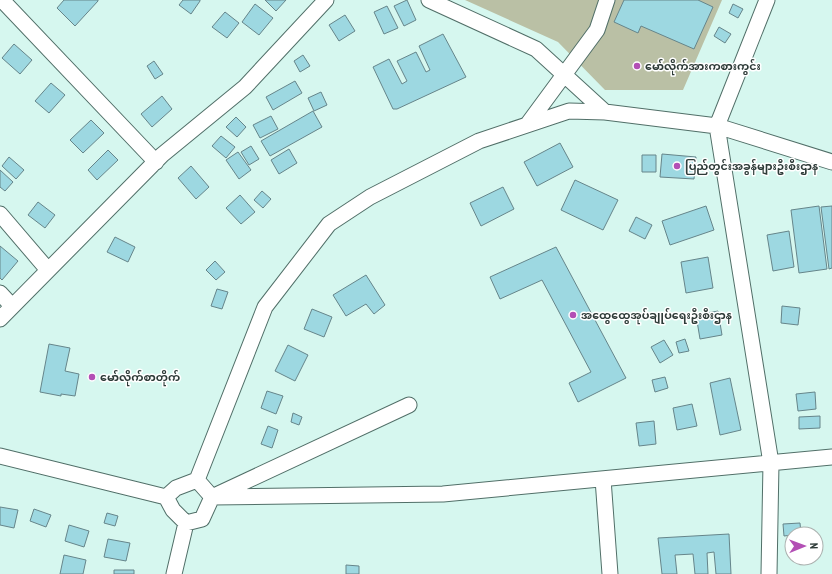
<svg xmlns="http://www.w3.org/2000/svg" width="832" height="574" font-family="'PT Sans Narrow','Noto Sans Myanmar',sans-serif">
	<rect width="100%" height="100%" fill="#d6f7ef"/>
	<path fill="#bac0a5" d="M465 0H722L683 90H605L558 42Z"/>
	<path fill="#9dd8e1" stroke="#66858a" d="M64 0H98V1L75 26 57 8Z
		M183 0H200V1L191 14 179 5Z
		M265 0H286L276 11Z
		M407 0 416 20 404 26 394 6Z
		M624 0H698L713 7 694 49 641 26 638 33 614 22Z
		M255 4 273 18 259 35 242 22Z
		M733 4 743 9 738 18 729 13Z
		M387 6 398 28 384 34 374 12Z
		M225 12 239 23 227 38 212 27Z
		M345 15 355 31 339 41 329 25Z
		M719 27 731 34 725 43 714 36Z
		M443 34 466 77 397 109H393L373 67 389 59 402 84 407 81 397 61 416 52 426 72 430 70 419 46Z
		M14 44 32 60 20 74 2 58Z
		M303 55 310 66 300 72 294 61Z
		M154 61 163 74 155 79 147 66Z
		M295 81 302 93 273 110 266 97Z
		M51 83 65 95 49 113 35 101Z
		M321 92 327 105 314 111 308 98Z
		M162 96 172 109 152 127 141 114Z
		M313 111 322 127 270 156 261 141Z
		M271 116 278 129 260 138 253 125Z
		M236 117 246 127 237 137 226 127Z
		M91 120 104 133 83 153 70 140Z
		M221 136 235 147 226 158 212 146Z
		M560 143 573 167 537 186 524 162Z
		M251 146 259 159 249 165 241 152Z
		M289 149 297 163 279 174 271 160Z
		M108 150 118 160 97 180 88 170Z
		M238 152 251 170 239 179 226 160Z
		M662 154 696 157 694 179 660 177Z
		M642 155H656V172H642Z
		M9 157 24 170 16 179 2 166Z
		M191 166 209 187 196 199 178 178Z
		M0 170 13 182 5 191 0 187Z
		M575 180 618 200 603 230 561 210Z
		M503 187 514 209 481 226 470 203Z
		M262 191 271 199 263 208 254 200Z
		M240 195 255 212 241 224 226 208Z
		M38 202 55 215 45 228 28 215Z
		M706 206 714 230 670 245 662 221Z
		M819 206 827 269 799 273 791 210Z
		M832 206V268L829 269 821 207Z
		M636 217 652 225 645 239 629 231Z
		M789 231 794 267 773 271 767 235Z
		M115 237 135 247 128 262 107 252Z
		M0 246 18 261 2 280 0 278Z
		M556 247 626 378 578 402 569 383 591 372 542 280 500 299 490 277Z
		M708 257 713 288 686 293 681 262Z
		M215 261 225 272 216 280 206 270Z
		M366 275 385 305 374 314 366 304 346 316 333 295Z
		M217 289 228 292 222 309 211 306Z
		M782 306 800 308 798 325 781 323Z
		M312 309 332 317 324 337 304 329Z
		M718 311 722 335 700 339 696 315Z
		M685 339 689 351 679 353 676 342Z
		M664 340 673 355 660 363 651 347Z
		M49 344 70 348 65 371 79 374 75 396 61 394V396L40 392Z
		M288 345 308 355 295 381 275 371Z
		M665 377 668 388 655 392 652 380Z
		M730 378 741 430 720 435 710 383Z
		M267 391 283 396 276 414 261 408Z
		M815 392 816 409 798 411 796 394Z
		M692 404 697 426 677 430 673 408Z
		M293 413 302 417 299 425 291 422Z
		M820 416V428L799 429V417Z
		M654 421 656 444 639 446 636 423Z
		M268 426 278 430 272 448 261 444Z
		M0 507 18 510 14 528 0 525Z
		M34 509 51 515 46 527 30 521Z
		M107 513 118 516 115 526 104 523Z
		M800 523 801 534 784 536 783 524Z
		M69 525 89 531 84 547 65 541Z
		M729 534 731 574H716L714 552 707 553 708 574H695L693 554 675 555 677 574H662L658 538Z
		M108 539 130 543 126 561 104 557Z
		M64 555 86 560 83 574H60Z
		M346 565 359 566V574H346Z
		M114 570H134V574H114Z"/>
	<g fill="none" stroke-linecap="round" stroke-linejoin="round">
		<defs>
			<path id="minor" d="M2 0 156 162
				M429 0 536 49 605 112
				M767 0 717 126 771 463 769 574
				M527 125 597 30 607 0
				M0 214 48 270
				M0 293 12 306
				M0 319 162 155 245 87 326 0
				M0 456 166 497 176 488 197 480 212 497 443 494 832 457
				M603 479 610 574
				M197 480 265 307 329 224 370 197 479 141 569 111 605 112 717 126 832 162
				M166 497 173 510 186 523 202 519 212 497 409 405
				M174 574 186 523"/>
		</defs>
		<use href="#minor" stroke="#516f68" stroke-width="17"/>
		<use href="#minor" stroke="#fff" stroke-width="15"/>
	</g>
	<g fill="#b34fb5" stroke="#fff" stroke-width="1.5">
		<circle cx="637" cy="66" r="4"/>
		<circle cx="677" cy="166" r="4"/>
		<circle cx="573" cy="315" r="4"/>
		<circle cx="92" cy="377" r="4"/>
	</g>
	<g text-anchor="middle" stroke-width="3" stroke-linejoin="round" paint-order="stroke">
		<g font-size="11" font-weight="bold" fill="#2e3b38" stroke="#fff" text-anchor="start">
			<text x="645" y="70">မော်လိုက်အားကစားကွင်း</text>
			<text x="685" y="170">ပြည်တွင်းအခွန်များဦးစီးဌာန</text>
			<text x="581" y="319">အထွေထွေအုပ်ချုပ်ရေးဦးစီးဌာန</text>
			<text x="100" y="381">မော်လိုက်စာတိုက်</text>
		</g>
	</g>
	<g transform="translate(804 546) rotate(89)"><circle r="19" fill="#ffffff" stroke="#abb1af"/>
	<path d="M0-3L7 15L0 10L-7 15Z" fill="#b34fb5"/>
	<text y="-6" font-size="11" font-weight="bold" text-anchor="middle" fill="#2e3b38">N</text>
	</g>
</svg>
